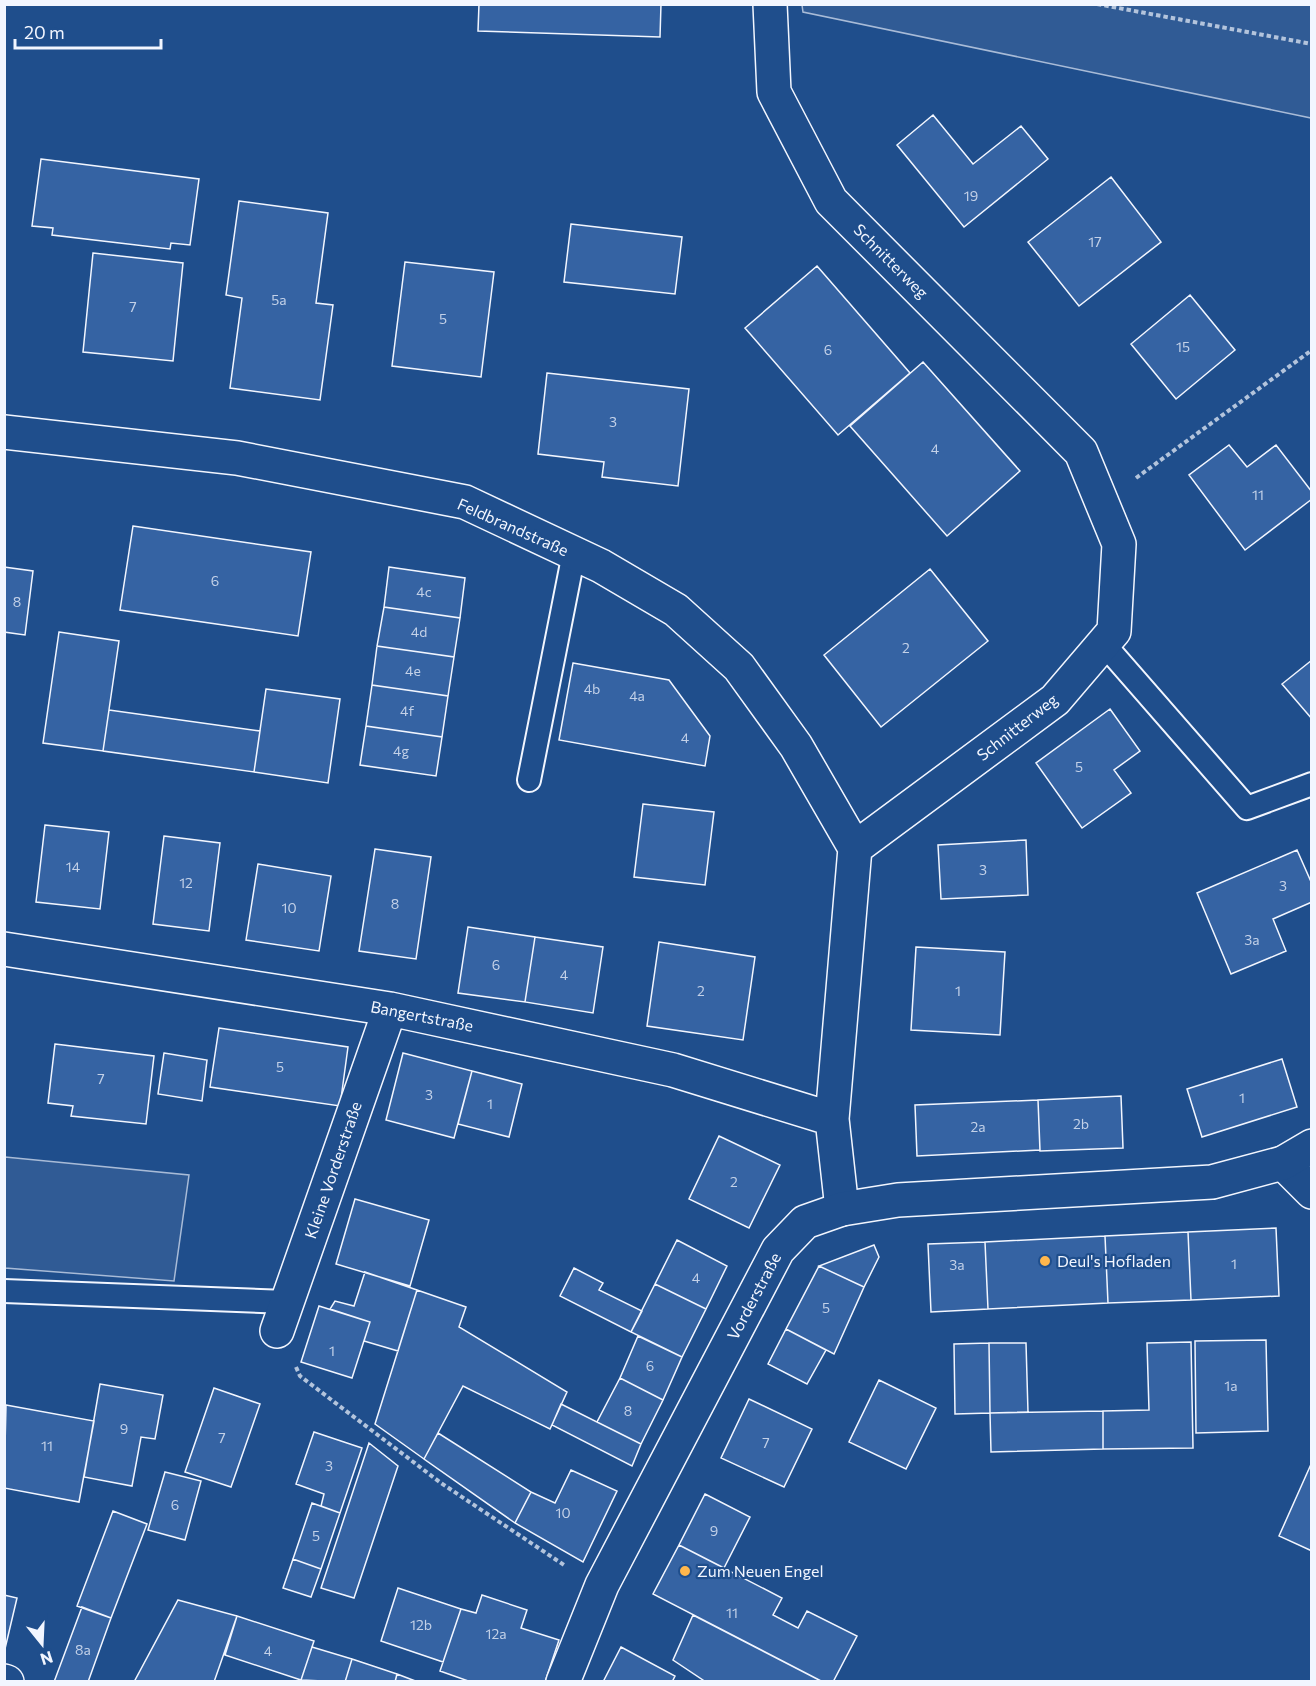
<svg xmlns="http://www.w3.org/2000/svg" width="1316" height="1686" font-family="Commissioner,sans-serif">
	<rect width="100%" height="100%" fill="#1f4e8c"/>
	<path fill="#305b95" stroke="#a8bbd7" stroke-width="1.5" d="M802 5H1311V118L803 12Z
		M5 1157 189 1175 174 1281 5 1268Z"/>
	<path fill="#3563a3" stroke="#f2f6ff" stroke-width="1.5" d="M479 4H661L660 37 478 31Z
		M933 115 973 164 1021 126 1048 159 964 227 897 145Z
		M41 159 199 179 190 245 171 243 170 249 52 235 53 228 32 226Z
		M1111 177 1161 242 1079 306 1028 242Z
		M239 201 328 213 316 303 333 305 320 400 230 388 242 298 226 295Z
		M571 224 682 237 675 294 564 282Z
		M93 253 183 263 173 361 83 352Z
		M405 262 494 272 481 377 392 366Z
		M817 266 910 373 838 435 745 328Z
		M1190 295 1235 350 1176 399 1131 344Z
		M923 362 1020 471 947 536 850 426Z
		M547 373 689 389 678 486 602 477 604 462 538 454Z
		M1229 445 1247 467 1276 445 1312 492V499L1245 550 1189 475Z
		M133 526 311 552 298 636 120 610Z
		M4 567 33 571 25 635 4 632Z
		M389 567 465 578 460 618 384 607Z
		M930 569 988 641 881 727 824 655Z
		M384 607 460 618 454 657 377 646Z
		M59 632 119 641 103 751 43 743Z
		M377 646 454 657 448 696 372 685Z
		M1312 660V719L1282 684Z
		M573 663 669 680 710 736 705 766 559 740Z
		M372 685 448 696 442 737 366 726Z
		M266 689 340 699 328 783 254 772Z
		M1110 709 1140 751 1114 770 1131 793 1082 828 1036 763Z
		M109 710 260 731 254 772 103 751Z
		M366 726 442 737 436 776 360 765Z
		M643 804 714 812 705 885 634 877Z
		M45 825 109 832 100 909 36 902Z
		M164 836 220 843 209 931 153 924Z
		M1026 840 1028 895 941 899 938 845Z
		M375 849 431 857 416 959 359 951Z
		M1297 850 1312 884V902L1273 919 1286 951 1231 974 1197 893Z
		M258 864 331 876 319 951 246 940Z
		M468 927 535 937 525 1002 458 993Z
		M535 937 603 947 593 1013 525 1002Z
		M659 942 755 957 743 1040 647 1026Z
		M916 947 1005 952 1000 1035 911 1030Z
		M219 1028 348 1047 340 1106 210 1087Z
		M55 1044 154 1056 146 1124 71 1116 73 1106 48 1103Z
		M164 1053 207 1060 202 1101 158 1094Z
		M403 1053 472 1071 454 1138 386 1120Z
		M1282 1059 1297 1107 1202 1137 1187 1089Z
		M472 1071 522 1084 509 1137 458 1124Z
		M1121 1096 1123 1148 1040 1151 1038 1100Z
		M1038 1100 1040 1150 917 1156 915 1105Z
		M719 1136 780 1165 749 1228 689 1199Z
		M355 1199 429 1220 410 1286 336 1264Z
		M1276 1228 1279 1296 1191 1300 1188 1232Z
		M1188 1232 1191 1300 1108 1303 1105 1236Z
		M1105 1236 1108 1303 988 1309 985 1242Z
		M677 1240 727 1266 706 1309 655 1284Z
		M985 1242 988 1309 931 1312 928 1244Z
		M874 1245 879 1257 864 1287 819 1266Z
		M819 1266 864 1287 834 1354 786 1329Z
		M574 1268 603 1283 599 1290 642 1311 631 1332 560 1296Z
		M365 1272 417 1290 398 1351 364 1341 370 1322 330 1309 335 1301 354 1306Z
		M655 1284 706 1309 682 1357 631 1332Z
		M417 1290 466 1307 459 1327 567 1392 550 1429 463 1386 424 1459 375 1424Z
		M319 1306 370 1322 352 1378 301 1362Z
		M786 1329 826 1350 807 1384 768 1364Z
		M638 1336 682 1357 663 1400 620 1378Z
		M1266 1340 1268 1431 1196 1433 1195 1341Z
		M1191 1342 1193 1448 1103 1449V1411L1149 1410 1147 1343Z
		M989 1343 990 1413 955 1414 954 1344Z
		M989 1343H1026L1028 1412 990 1413Z
		M620 1378 663 1400 641 1444 597 1422Z
		M879 1380 936 1408 906 1469 849 1442Z
		M100 1384 163 1395 155 1439 141 1437 132 1486 84 1477Z
		M214 1388 260 1404 231 1487 185 1472Z
		M749 1399 812 1429 784 1487 721 1458Z
		M561 1404 641 1444 632 1466 552 1425Z
		M6 1405 94 1421 79 1502 4 1488Z
		M1103 1411V1449L991 1452 990 1413Z
		M314 1432 362 1448 340 1513 321 1506 324 1494 296 1484Z
		M438 1433 531 1492 515 1523 424 1459Z
		M369 1443 398 1466 354 1598 321 1588Z
		M1312 1462V1551L1279 1536Z
		M571 1470 617 1491 583 1562 515 1523 531 1492 555 1503Z
		M165 1472 201 1481 185 1540 148 1530Z
		M705 1494 750 1517 724 1568 679 1545Z
		M312 1503 340 1513 321 1569 293 1559Z
		M113 1511 147 1524 111 1618 77 1606Z
		M679 1545 782 1598 773 1615 798 1628 807 1611 857 1636 833 1682H823L653 1594Z
		M293 1559 321 1569 311 1597 283 1588Z
		M398 1588 461 1609 443 1662 381 1641Z
		M4 1595 17 1598 4 1653Z
		M482 1595 527 1610 521 1628 559 1640 545 1682H471L440 1671 461 1609 476 1613Z
		M178 1600 237 1616 214 1682H134Z
		M82 1607 111 1618 88 1682H54Z
		M693 1615 823 1682H706L673 1660Z
		M237 1616 314 1641 301 1680 225 1655Z
		M312 1647 352 1659 345 1682 301 1680Z
		M621 1647 675 1676 672 1682H603Z
		M352 1659 397 1674 395 1682H345Z
		M397 1674 418 1682H395Z"/>
	<g fill="none" stroke-linecap="round" stroke-linejoin="round">
		<defs>
			<path id="lane" d="M1103 643 1247 808 1312 784
				M529 780 574 553
				M4 1291 287 1302"/>
			<path id="street" d="M770 4 774 92 831 201 1081 452 1119 544 1114 631 1055 700 855 848 832 1119 842 1209
				M4 432 237 458 465 502 601 566 676 610 739 667 796 746 855 848
				M4 949 390 1009 673 1070 832 1119
				M1283 1163 1312 1192
				M277 1331 390 1009
				M4 1681 7 1682"/>
			<path id="secondary" d="M563 1682 602 1585 778 1250 805 1222 842 1209 898 1200 1212 1182 1283 1163 1312 1146"/>
		</defs>
		<use href="#lane" stroke="#f2f6ff" stroke-width="26"/>
		<use href="#street" stroke="#f2f6ff" stroke-width="36"/>
		<use href="#secondary" stroke="#f2f6ff" stroke-width="36"/>
		<path stroke="#b3c4dc" stroke-width="4" stroke-dasharray="4.5 3" stroke-linecap="butt" d="M1097 4 1312 44
			M1136 478 1312 350
			M296 1367 300 1376 441 1483 564 1565"/>
		<use href="#lane" stroke="#1f4e8c" stroke-width="22"/>
		<use href="#street" stroke="#1f4e8c" stroke-width="33"/>
		<use href="#secondary" stroke="#1f4e8c" stroke-width="33"/>
	</g>
	<g fill="#ffb74d" stroke="#1f4e8c" stroke-width="2">
		<circle cx="1045" cy="1261" r="6"/>
		<circle cx="685" cy="1571" r="6"/>
	</g>
	<g text-anchor="middle" stroke-width="4.5" stroke-linejoin="round" paint-order="stroke">
		<g font-size="14" fill="#c3d1e8">
			<text x="971" y="201">19</text>
			<text x="1095" y="247">17</text>
			<text x="279" y="305">5a</text>
			<text x="133" y="312">7</text>
			<text x="443" y="324">5</text>
			<text x="1183" y="352">15</text>
			<text x="828" y="355">6</text>
			<text x="613" y="427">3</text>
			<text x="935" y="454">4</text>
			<text x="1258" y="500">11</text>
			<text x="215" y="586">6</text>
			<text x="424" y="597">4c</text>
			<text x="17" y="607">8</text>
			<text x="419" y="637">4d</text>
			<text x="906" y="653">2</text>
			<text x="413" y="676">4e</text>
			<text x="592" y="694">4b</text>
			<text x="637" y="701">4a</text>
			<text x="407" y="716">4f</text>
			<text x="685" y="743">4</text>
			<text x="401" y="756">4g</text>
			<text x="1079" y="772">5</text>
			<text x="73" y="872">14</text>
			<text x="983" y="875">3</text>
			<text x="186" y="888">12</text>
			<text x="1283" y="891">3</text>
			<text x="395" y="909">8</text>
			<text x="289" y="913">10</text>
			<text x="1252" y="945">3a</text>
			<text x="496" y="970">6</text>
			<text x="564" y="980">4</text>
			<text x="701" y="996">2</text>
			<text x="958" y="996">1</text>
			<text x="280" y="1072">5</text>
			<text x="101" y="1084">7</text>
			<text x="429" y="1100">3</text>
			<text x="1242" y="1103">1</text>
			<text x="490" y="1109">1</text>
			<text x="1081" y="1129">2b</text>
			<text x="978" y="1132">2a</text>
			<text x="734" y="1187">2</text>
			<text x="1234" y="1269">1</text>
			<text x="957" y="1270">3a</text>
			<text x="696" y="1283">4</text>
			<text x="826" y="1313">5</text>
			<text x="332" y="1356">1</text>
			<text x="650" y="1371">6</text>
			<text x="1231" y="1391">1a</text>
			<text x="628" y="1416">8</text>
			<text x="124" y="1434">9</text>
			<text x="222" y="1443">7</text>
			<text x="766" y="1448">7</text>
			<text x="47" y="1451">11</text>
			<text x="329" y="1471">3</text>
			<text x="175" y="1510">6</text>
			<text x="563" y="1518">10</text>
			<text x="714" y="1536">9</text>
			<text x="316" y="1541">5</text>
			<text x="732" y="1618">11</text>
			<text x="421" y="1630">12b</text>
			<text x="496" y="1639">12a</text>
			<text x="83" y="1655">8a</text>
			<text x="268" y="1656">4</text>
		</g>
		<g font-size="16" fill="#f2f6ff" stroke="#1f4e8c">
			<text transform="translate(891 261) rotate(45)" y="6">Schnitterweg</text>
			<text transform="translate(513 527) rotate(24)" y="6">Feldbrandstraße</text>
			<text transform="translate(1017 727) rotate(-38)" y="6">Schnitterweg</text>
			<text transform="translate(422 1016) rotate(11)" y="6">Bangertstraße</text>
			<text transform="translate(333 1170) rotate(-71)" y="6">Kleine Vorderstraße</text>
			<text transform="translate(754 1296) rotate(-62)" y="6">Vorderstraße</text>
		</g>
		<g font-size="16" fill="#f2f6ff" stroke="#1f4e8c" text-anchor="start">
			<text x="1057" y="1267">Deul's Hofladen</text>
			<text x="697" y="1577">Zum Neuen Engel</text>
		</g>
	</g>
	<rect width="1316" height="1686" fill="none" stroke="#f2f6ff" stroke-width="12"/>
	<g transform="translate(42 1644) rotate(162)" stroke="#1f4e8c" stroke-width="4.5" paint-order="stroke">
	<path d="M0-4.5L10 22L0 15L-10 22Z" fill="#f2f6ff"/>
	<text y="-9" font-size="16" font-weight="bold" text-anchor="middle" fill="#f2f6ff">N</text>
	</g>
	<path d="M15 39v9h146v-9" fill="none" stroke="#f2f6ff" stroke-width="3"/>
	<text x="24" y="39" font-size="18" fill="#f2f6ff" stroke="#1f4e8c" stroke-width="4.5" paint-order="stroke">20 m</text>
</svg>
